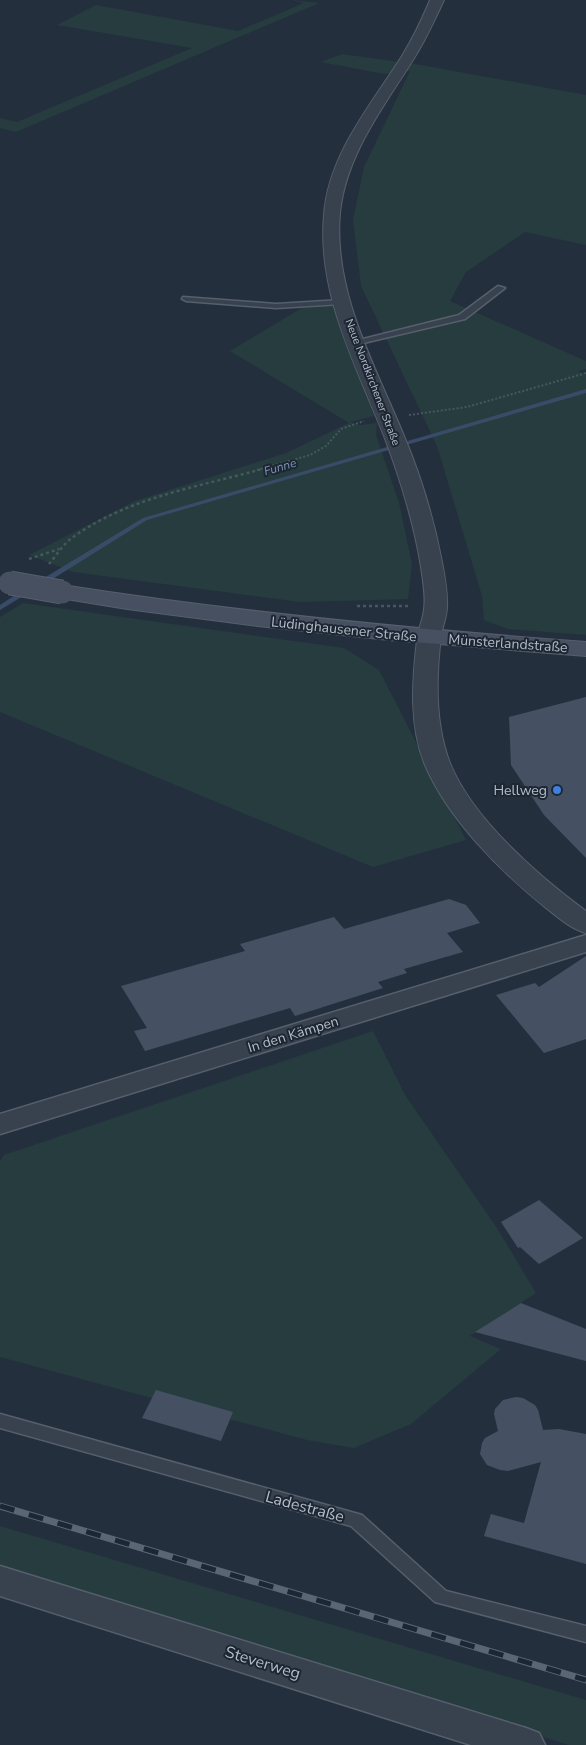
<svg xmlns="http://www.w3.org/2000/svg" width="586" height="1745" font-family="'Nunito Sans',sans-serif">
	<rect width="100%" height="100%" fill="#242f3e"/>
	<path fill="#263c3f" d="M291 0 319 3 16 132 0 128V118L17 122 192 48 57 25 96 5 238 31 304 3Z
		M342 54 421 65 586 95V245L525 232 466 272 450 301 586 361V369L578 371 586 375V635L508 629 484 620 482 596 437 446 361 286 353 220 364 167 410 71 384 74 321 62Z
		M335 306 374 416 350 422 360 425 377 423 376 435 399 503 412 564 408 599 300 602 73 572 29 555 135 501 286 453 349 423 230 351 302 308Z
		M23 603 344 648 379 670 466 840 373 867 0 712V617Z
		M373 1031 405 1095 497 1228 536 1293 470 1336 501 1349 411 1424 354 1448 307 1440 0 1357V1161L4 1155Z
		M0 1526 586 1700V1745H569L0 1571Z"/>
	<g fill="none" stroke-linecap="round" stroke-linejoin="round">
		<path fill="#394c67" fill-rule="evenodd" d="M586 389V393L147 520 43 585H40L36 583 143 518Z
			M26 588H32L33 590 0 610V605Z"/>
	</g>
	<path fill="#455162" d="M586 697V858L544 815 511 765 509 717Z
		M449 899 466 905 480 923 447 933 463 952 404 969 407 973 378 982 383 988 295 1016 290 1008 145 1051 134 1031 147 1028 121 986 245 951 240 944 334 917 344 929Z
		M586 956V1039L544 1053 496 995 535 983 539 987Z
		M539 1200 583 1238 539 1264 520 1247 518 1248 501 1222Z
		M521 1303 586 1329V1361L475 1332Z
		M156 1390 233 1412 221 1441 142 1418Z
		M516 1397 523 1398 535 1405 538 1410 543 1430 559 1429 586 1434V1564L484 1536 491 1514 524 1523 541 1462 508 1471 500 1470 487 1465 480 1454 482 1443 485 1438 498 1431 494 1414 495 1409 503 1400Z"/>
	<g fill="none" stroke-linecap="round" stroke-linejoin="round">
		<defs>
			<path id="service" d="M498 286 505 288 465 319 355 345 351 342 459 315Z
				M183 297 276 304 342 300 346 302 342 304 276 308 186 301 182 299Z
				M0 1414 362 1515 446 1591 586 1626V1642L435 1602 351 1526 0 1428Z"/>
			<path id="minor" d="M586 935V952L0 1134V1114Z
				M0 1566 526 1728 539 1733 545 1745H471L0 1596Z"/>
			<path id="tertiary" d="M430 0H444C435 19 427 37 416 55 386 104 346 153 340 213 333 292 375 365 404 436 420 474 433 516 441 557 444 573 448 591 447 607 447 617 442 627 441 637 436 677 435 725 450 763 472 818 538 876 586 911V933C571 929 559 918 546 908 501 872 448 819 425 765 409 727 412 680 417 640 418 629 423 620 424 609 426 596 423 581 421 567 414 523 400 478 384 436 356 365 317 294 324 215 328 155 371 105 402 56 413 38 422 19 430 0Z"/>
			<path id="secondary" d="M62 585C236 612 411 629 586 642V656L389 640 258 626 127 609 54 597 51 592 54 587Z"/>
		</defs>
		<use href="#service" stroke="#565f6c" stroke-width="3"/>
		<use href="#minor" stroke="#565f6c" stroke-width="3"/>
		<use href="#tertiary" stroke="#565f6c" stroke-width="2"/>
		<use href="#secondary" stroke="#565f6c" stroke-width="2"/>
		<path stroke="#44595c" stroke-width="2" stroke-dasharray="2 2" stroke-linecap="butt" d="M409 415 467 407 586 373
			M257 470 310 455 326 446 341 429 364 421"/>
		<path stroke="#44595c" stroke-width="2.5" stroke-dasharray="3 3" stroke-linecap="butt" d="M29 559 59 549
			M49 564C56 556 63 544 72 538 126 498 198 487 262 469
			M357 606H411"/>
		<use href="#service" fill="#38414e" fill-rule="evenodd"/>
		<use href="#minor" fill="#38414e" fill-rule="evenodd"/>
		<use href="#tertiary" fill="#38414e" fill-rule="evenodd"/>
		<use href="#secondary" fill="#465061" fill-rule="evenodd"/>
		<defs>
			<path id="rail" d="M0 1506 586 1680"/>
		</defs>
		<use href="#rail" stroke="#5a6575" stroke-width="7"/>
		<use href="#rail" stroke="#1d2633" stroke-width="5" stroke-dasharray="15" stroke-linecap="butt"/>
		<defs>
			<path id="secondary-bridge" d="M10 583 62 592"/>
		</defs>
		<use href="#secondary-bridge" stroke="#565f6c" stroke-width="25" stroke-linecap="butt"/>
		<use href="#secondary-bridge" stroke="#465061" stroke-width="23"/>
	</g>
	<circle fill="#3f7fe0" stroke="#1d2633" stroke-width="2" cx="557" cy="790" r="5"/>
	<g text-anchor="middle" stroke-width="4" stroke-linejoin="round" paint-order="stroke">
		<g font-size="11" fill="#b4bcc9" stroke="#1d2633">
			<text transform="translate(373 382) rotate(69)" y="4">Neue Nordkirchener Straße</text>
		</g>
		<g font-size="12" font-style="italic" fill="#7c92b1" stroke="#1d2633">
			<text transform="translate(280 467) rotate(-16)" y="4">Funne</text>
		</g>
		<g font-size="14" fill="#b4bcc9" stroke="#1d2633">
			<text transform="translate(344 629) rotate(6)" y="5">Lüdinghausener Straße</text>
			<text transform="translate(508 643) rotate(4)" y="5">Münsterlandstraße</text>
			<text transform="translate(293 1034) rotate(-17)" y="5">In den Kämpen</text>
		</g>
		<g font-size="14" fill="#b4bcc9" stroke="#1d2633" text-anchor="end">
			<text x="547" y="795">Hellweg</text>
		</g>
		<g font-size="16" fill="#b4bcc9" stroke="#1d2633">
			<text transform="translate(305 1506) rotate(15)" y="6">Ladestraße</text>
			<text transform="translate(263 1662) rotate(17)" y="6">Steverweg</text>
		</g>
	</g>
</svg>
